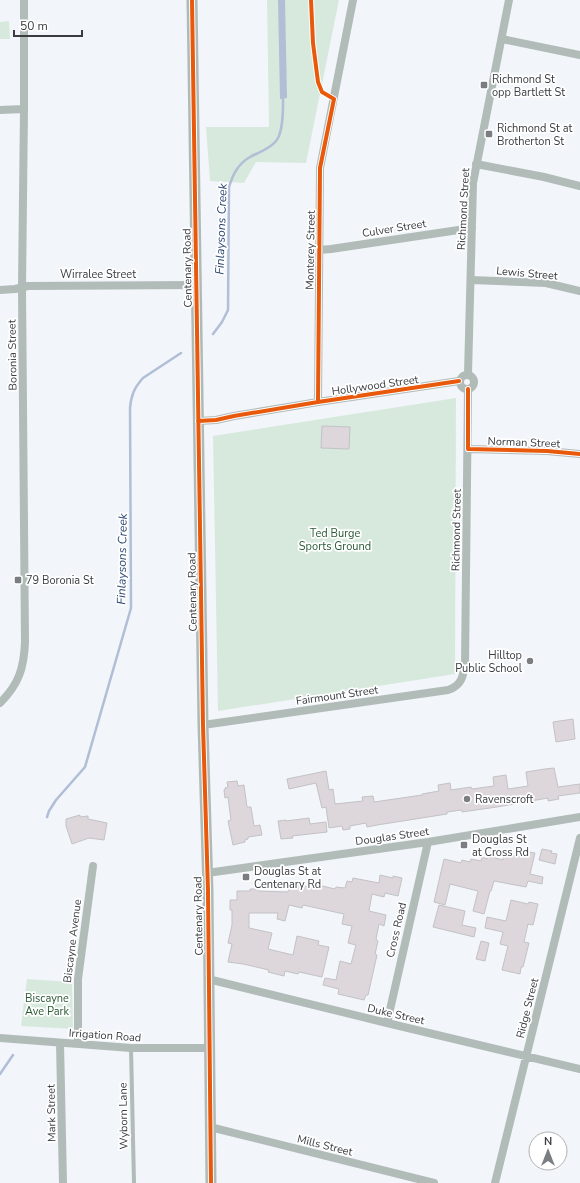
<svg xmlns="http://www.w3.org/2000/svg" width="580" height="1183" font-family="'Nunito Sans',sans-serif">
	<rect width="100%" height="100%" fill="#f2f5fa"/>
	<path fill="#d7e9dd" d="M267 0H339L306 163 256 162 244 183 210 181 206 127H269Z
		M9 21 10 39H0V22Z
		M456 398 455 674 218 711 213 436Z
		M27 979 72 982 73 1029 21 1026Z"/>
	<path fill="#b0bed6" d="M278 0H285L287 98 280 99Z"/>
	<g fill="none" stroke-linecap="round" stroke-linejoin="round">
		<path stroke="#b0bed6" stroke-width="2.5" d="M213 334 222 322 228 310 229 187C233 174 238 164 250 157 259 152 270 149 276 141 284 132 283 106 283 95
			M47 817 49 811 56 800 85 767 131 608 130 408C131 396 134 388 143 378L181 353
			M0 1074 13 1055"/>
	</g>
	<path fill="#ddd6db" stroke="#c3c2c5" d="M322 426 350 427 349 449 321 448Z
		M573 719 575 739 556 742 553 722Z
		M554 768 558 787 580 784V793L558 796 559 799 548 801V798L497 807 462 812V810L447 812V814L377 825 367 827 366 823 350 826V829L343 830 342 826 329 828 326 807 322 808 316 783 289 789 287 779 326 771 329 790 333 789 335 804 363 801 362 797 373 796 374 802 422 795V794L439 791 438 785 450 783 451 790 471 787 472 789 494 786 493 777 506 775 508 789 528 786 526 772 545 769Z
		M237 781 238 786 244 785 247 807H251L254 826 260 825 262 835 248 837V839L245 840V842L233 845 228 821 231 820 228 797 225 798 224 790H225V788L228 787 227 782Z
		M80 815V817L88 816V819L107 823 104 840 89 838 72 844 66 826V819Z
		M309 818 310 824 326 822 327 832 292 836 293 838 281 839 278 821 286 820V821Z
		M542 849 552 851 551 853 557 854 555 864 539 860Z
		M523 851 535 853 530 874 543 877 542 884 528 881 526 887 494 881 491 891H490L484 914 473 911 478 891 450 884 445 905 434 902 444 859 461 863 462 860 470 862 471 859 481 861 482 857 487 859 488 856 503 860 504 853 522 857Z
		M380 875 393 878V876L402 878 398 896 385 893 384 897 372 894 369 911 386 915 384 926 379 924 376 939 378 941 375 954 377 955 368 995H366L364 1000 338 994 339 989 323 985 325 978 336 980 340 961 351 964 356 945 348 943 352 926 342 924 344 914 303 905 302 908 289 905 285 921 277 919 278 913H249V928L272 933 268 949 293 955 297 936 319 941 318 945 329 947 322 977 299 972 298 974 285 971 284 976 268 972 269 970 243 964 228 962 232 944 228 943 232 925V910H230V900H237V891H250V889H258V891L288 892 289 887 295 889 296 885 301 886V885L309 887 310 883 335 889 336 887 345 888 347 881 352 882 353 878 379 883Z
		M511 900 528 904 529 902 538 904 533 925 528 924 524 942 529 943 523 967H521L520 974 502 970 508 946 500 944 503 932 485 928 487 917 506 921Z
		M439 905 465 911 462 925 476 928 474 937 433 927Z
		M481 941 489 943 485 961 476 959Z"/>
	<g fill="none" stroke-linecap="round" stroke-linejoin="round">
		<path stroke="#b1bbb8" stroke-width="4" d="M131 1048 134 1183"/>
		<path stroke="#b1bbb8" stroke-width="8" d="M502 39 580 55
			M0 110 24 109
			M476 164 544 177 580 186
			M319 250 331 249 472 228
			M471 280 546 283 580 291
			M0 290 15 289 28 286 196 285
			M468 374 473 183 509 0
			M460 382a7 7 0 1 1 14 0a7 7 0 1 1-14 0Z
			M318 402 320 168 353 0
			M198 421 216 420 234 416 318 402 459 381
			M468 449 547 451 580 454
			M0 703C19 684 24 668 25 642L22 288 24 109V0
			M203 725 448 690C461 686 463 677 465 665L468 389
			M207 873 428 842 580 817
			M208 979 387 1023 580 1069
			M387 1023 428 842
			M0 1038 131 1048H209
			M60 1043 63 1183
			M78 1044V979L93 866
			M210 1127 434 1183
			M495 1183 580 838"/>
		<path stroke="#afbab7" stroke-width="11" d="M192 0 203 725 208 891 211 1183"/>
		<defs>
			<path id="cycleway" d="M192 0 203 725 208 891 211 1183
				M311 0 313 43 318 82 322 92 334 99 320 168 318 402
				M468 389V449L547 451 580 454
				M198 421 216 420 234 416 318 402 459 381"/>
		</defs>
		<use href="#cycleway" stroke="#fff" stroke-width="6"/>
		<use href="#cycleway" stroke="#e8590c" stroke-width="4"/>
	</g>
	<g fill="#7a7d81" stroke="#fff" stroke-width="1.5">
		<rect x="480" y="81" width="8" height="8" rx="2"/>
		<rect x="485" y="130" width="8" height="8" rx="2"/>
		<rect x="14" y="576" width="8" height="8" rx="2"/>
		<circle cx="530" cy="661" r="4"/>
		<circle cx="467" cy="799" r="4"/>
		<rect x="460" y="841" width="8" height="8" rx="2"/>
		<rect x="242" y="873" width="8" height="8" rx="2"/>
	</g>
	<g text-anchor="middle" stroke-width="3.5" stroke-linejoin="round" paint-order="stroke">
		<g font-size="11" fill="#3a3c40" stroke="#fff" text-anchor="start">
			<text x="492" y="83">Richmond St<tspan x="492" dy="13">opp Bartlett St</tspan></text>
			<text x="497" y="132">Richmond St at<tspan x="497" dy="13">Brotherton St</tspan></text>
			<text x="26" y="584">79 Boronia St</text>
			<text x="522" y="659" text-anchor="end">Hilltop<tspan x="522" dy="13">Public School</tspan></text>
			<text x="475" y="803">Ravenscroft</text>
			<text x="472" y="843">Douglas St<tspan x="472" dy="13">at Cross Rd</tspan></text>
			<text x="254" y="875">Douglas St at<tspan x="254" dy="13">Centenary Rd</tspan></text>
		</g>
		<g font-size="11" fill="#3a3c40" stroke="#fff">
			<text transform="translate(463 209) rotate(-87)" y="4">Richmond Street</text>
			<text transform="translate(394 228) rotate(-9)" y="4">Culver Street</text>
			<text transform="translate(310 250) rotate(-89)" y="4">Monterey Street</text>
			<text transform="translate(187 268) rotate(-91)" y="4">Centenary Road</text>
			<text transform="translate(527 273) rotate(5)" y="4">Lewis Street</text>
			<text x="98" y="278">Wirralee Street</text>
			<text transform="translate(12 355) rotate(-91)" y="4">Boronia Street</text>
			<text transform="translate(375 385) rotate(-8)" y="4">Hollywood Street</text>
			<text transform="translate(524 442) rotate(2)" y="4">Norman Street</text>
			<text transform="translate(456 530) rotate(-89)" y="4">Richmond Street</text>
			<text transform="translate(192 592) rotate(-91)" y="4">Centenary Road</text>
			<text transform="translate(337 695) rotate(-8)" y="4">Fairmount Street</text>
			<text transform="translate(392 836) rotate(-8)" y="4">Douglas Street</text>
			<text transform="translate(198 916) rotate(-91)" y="4">Centenary Road</text>
			<text transform="translate(396 930) rotate(-77)" y="4">Cross Road</text>
			<text transform="translate(72 941) rotate(-83)" y="4">Biscayne Avenue</text>
			<text transform="translate(527 1008) rotate(-76)" y="4">Ridge Street</text>
			<text transform="translate(396 1014) rotate(13)" y="4">Duke Street</text>
			<text transform="translate(105 1035) rotate(4)" y="4">Irrigation Road</text>
			<text transform="translate(51 1113) rotate(-91)" y="4">Mark Street</text>
			<text transform="translate(123 1116) rotate(-91)" y="4">Wyborn Lane</text>
			<text transform="translate(325 1145) rotate(14)" y="4">Mills Street</text>
		</g>
		<g font-size="11" fill="#295934" stroke="#fff">
			<text x="335" y="537">Ted Burge<tspan x="335" dy="13">Sports Ground</tspan></text>
			<text x="47" y="1002">Biscayne<tspan x="47" dy="13">Ave Park</tspan></text>
		</g>
		<g font-size="12" font-style="italic" fill="#2d4772" stroke="#fff">
			<text transform="translate(221 229) rotate(-88)" y="4">Finlaysons Creek</text>
			<text transform="translate(122 559) rotate(-89)" y="4">Finlaysons Creek</text>
		</g>
	</g>
	<g transform="translate(548 1151)"><circle r="19" fill="#ffffff" stroke="#b0b1b3"/>
	<path d="M0-3L7 15L0 10L-7 15Z" fill="#7a7d81"/>
	<text y="-6" font-size="11" font-weight="bold" text-anchor="middle" fill="#3a3c40">N</text>
	</g>
	<path d="M14 30v6h68v-6" fill="none" stroke="#3a3c40" stroke-width="2"/>
	<text x="20" y="30" font-size="12" fill="#3a3c40" stroke="#ffffff" stroke-width="3" paint-order="stroke">50 m</text>
</svg>
